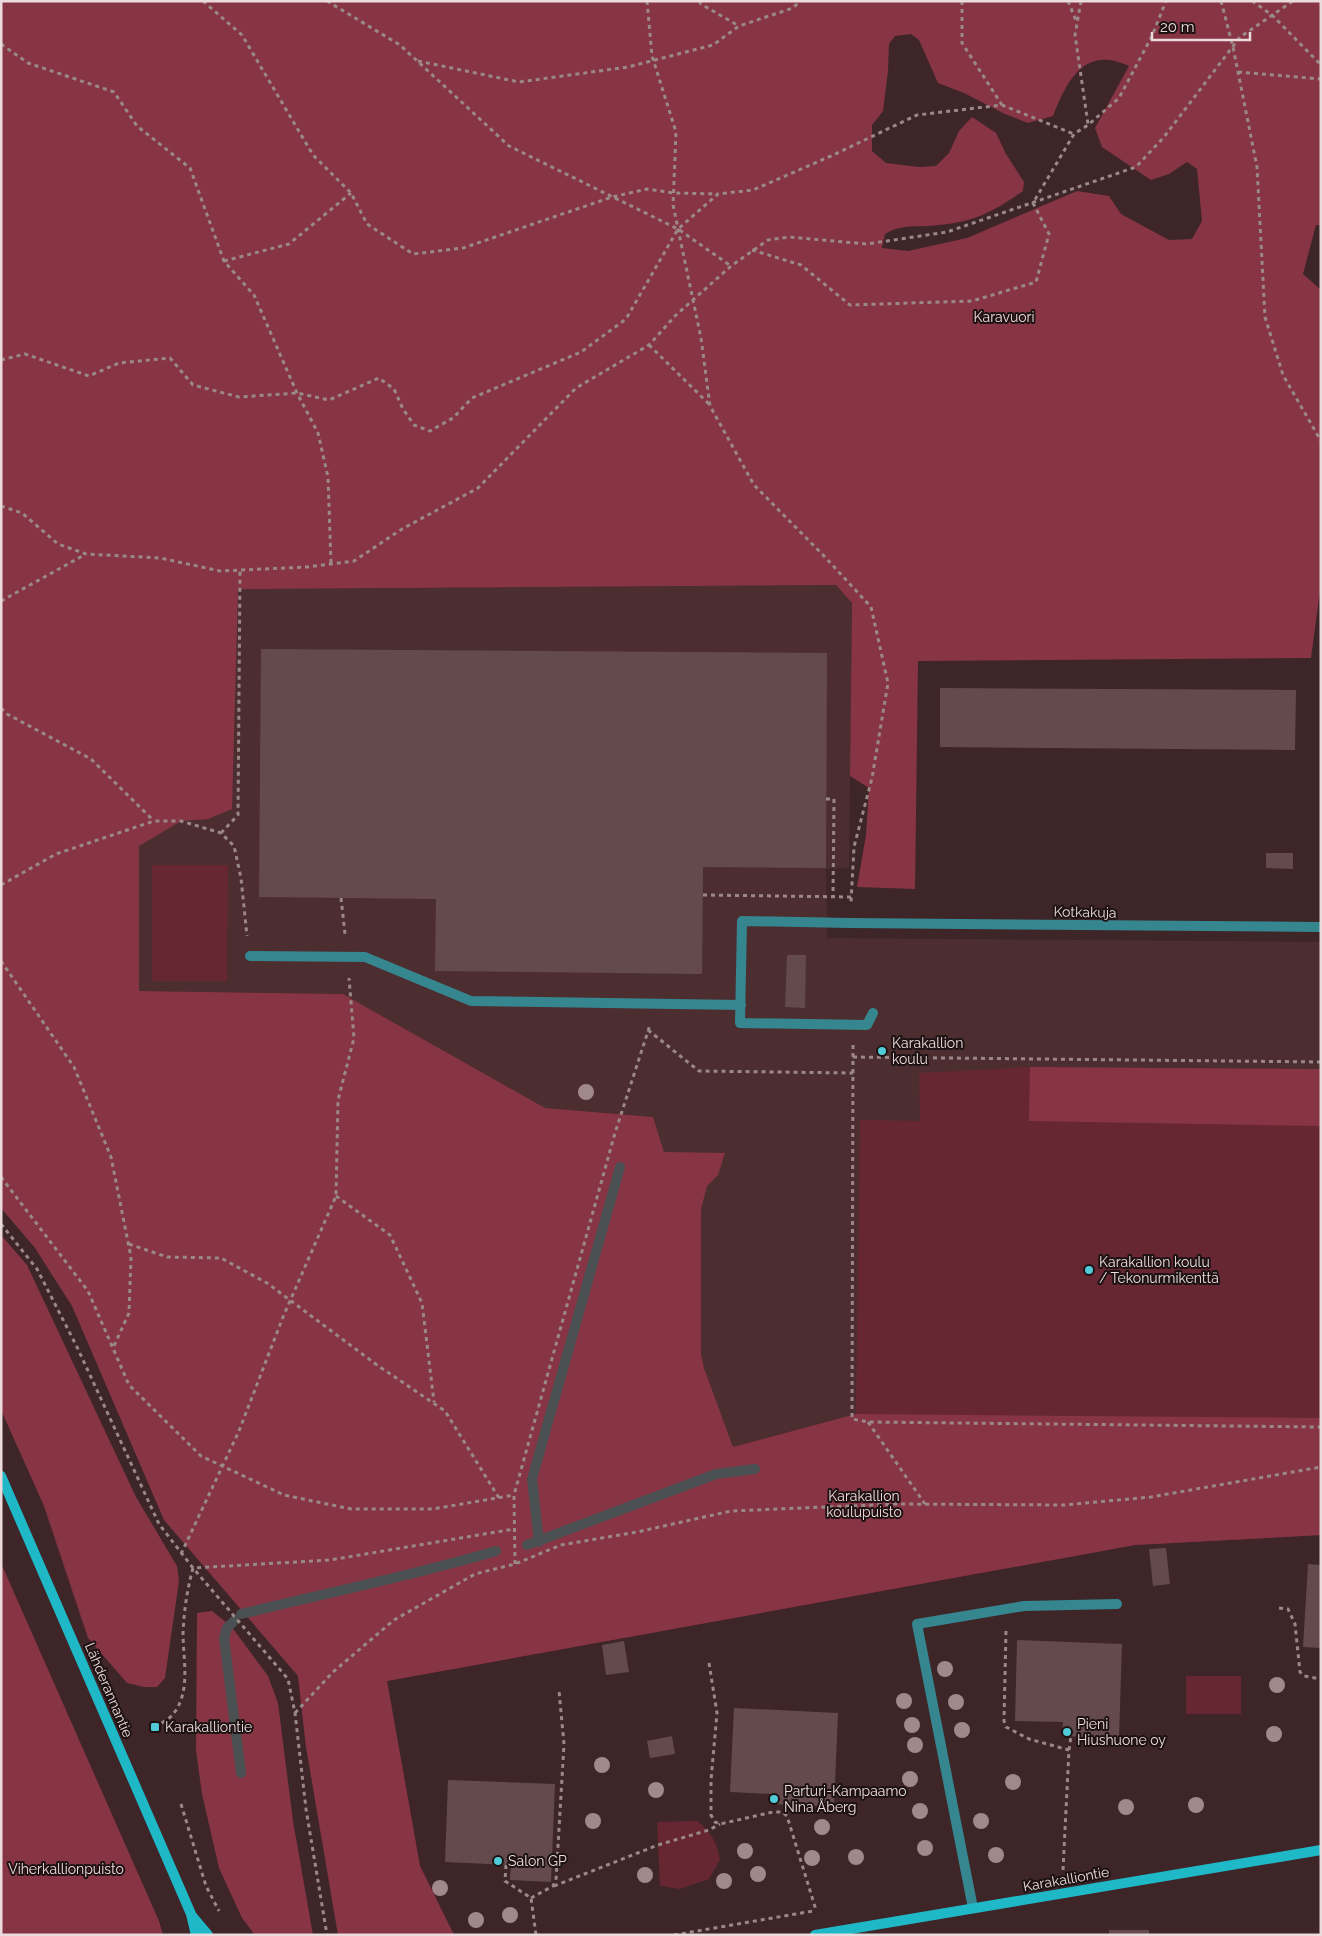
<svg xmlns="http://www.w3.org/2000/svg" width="1322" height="1936" font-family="Raleway,sans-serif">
	<rect width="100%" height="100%" fill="#3d2528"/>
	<path fill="#4c2e31" d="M836 585 852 603 849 868 826 869 827 938 1321 942V1418L856 1414 733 1447 704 1368 701 1353V1209L664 1152 653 1117 545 1108 343 994 139 991V846L237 589Z"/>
	<path fill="#662732" d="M152 865H228L227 981H152Z
		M1 953 733 1447 856 1414 860 1120 920 1121 919 1073 1030 1067 1321 1069V1535L1135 1545 387 1681 420 1866 454 1935 306 1747 298 1676Z
		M1186 1676H1241V1714H1186Z
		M697 1821C711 1832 717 1842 720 1860L709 1879 680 1889 660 1886 657 1822Z"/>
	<path fill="#873544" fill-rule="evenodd" d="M1 1H1321V225H1316L1303 274 1321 290V583L1311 658 918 661 915 889 857 887 866 835 869 788 850 776 852 603 836 585 238 589 232 809 208 819 181 821 139 846V991L343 994 545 1108 653 1117 664 1152 725 1153 718 1175 707 1186 701 1209V1353L704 1368 733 1447 856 1414 1321 1418V1535L1135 1545 387 1681 420 1866 454 1935H338L306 1747 298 1676 164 1520 72 1306 35 1248 1 1208ZM911 34 919 40 938 83 964 93 1005 114 1028 123 1053 116C1067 80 1085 45 1129 66L1095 128 1102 147 1151 180 1169 174 1187 162 1197 169 1202 221 1192 239 1169 240 1121 214 1109 196 1077 191 967 238 908 251 882 248 885 234C904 223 917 228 938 225 974 222 993 212 1023 191L1024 182 1006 154 996 133 972 117 959 131 949 153 936 166 919 167 886 163 872 151V125L883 111 888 71 889 44 895 36Z
		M1030 1067 1321 1069V1126L1029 1121Z
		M1 1235 27 1265 136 1497 177 1566 179 1581 165 1678 157 1687H144L127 1683 88 1638 44 1506 1 1410Z
		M1 1563 159 1921 163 1935H1Z
		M212 1611 231 1626 268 1676 278 1703 293 1821 313 1935H255L242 1918 219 1868 202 1794 196 1750 197 1613Z"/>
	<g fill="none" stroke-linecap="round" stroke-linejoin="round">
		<path stroke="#4a5051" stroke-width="10" d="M539 1542 532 1479 620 1167
			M527 1545 716 1474 755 1469
			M241 1614C326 1593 412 1576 496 1551
			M234 1621 227 1628 224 1638 241 1773"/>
	</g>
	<path fill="#654a4d" d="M261 649 827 653 826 868 703 867 702 974 435 971 436 899 259 897Z
		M940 688 1296 690 1295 750 940 747Z
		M1266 853H1293V869L1266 868Z
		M787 955H806L805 1008 785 1007Z
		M1166 1548 1170 1584 1153 1586 1149 1549Z
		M1308 1564 1321 1565V1648L1303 1647Z
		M1017 1640 1122 1644 1119 1738 1062 1736 1063 1722 1015 1721Z
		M624 1641 629 1672 606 1675 602 1645Z
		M734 1708 838 1713 834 1807 774 1804 771 1803V1794L730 1792Z
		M672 1736 675 1754 650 1758 647 1741Z
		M448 1780 555 1784 551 1882 510 1880 511 1865 445 1862Z
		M1109 1930H1149V1935H1109Z"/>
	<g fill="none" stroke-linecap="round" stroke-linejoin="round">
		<path stroke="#9b8889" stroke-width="3" stroke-dasharray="4 4" stroke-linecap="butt" d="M203 1 242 35 313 155 351 193 367 224 413 254 463 248 612 197 647 189 674 193 718 194
			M327 1 400 45 509 146 678 229 731 266
			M647 1 652 56 676 132 673 205 701 338 710 406 754 485 825 557 871 607 888 683 872 778 854 847 851 902
			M699 1 701 4 739 26
			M962 1V43L1002 105
			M1068 1 1077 23
			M1081 1 1075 35 1088 124
			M1221 1 1233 47 1257 167 1265 317 1283 375 1321 441
			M1252 1 1272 15 1321 65
			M1 44 28 63 114 92 137 126 190 168 224 261 254 295 297 393 318 433 328 477 331 563
			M418 61 519 82 628 67 713 45 739 26 793 8 800 1
			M1238 72 1321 79
			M752 250 801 265 850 305 972 301 1036 282 1049 234 1033 203 1074 134 1088 125 1119 98 1152 36 1166 1
			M224 261 289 244 351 193
			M649 345 710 405
			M1 360 25 354 89 376 119 363 170 358 193 385 239 397 297 393 329 400 379 378 394 389 403 409 414 425 430 431 453 418 472 398 581 352 626 319 678 229 718 194 753 190 831 156 917 115 1002 105 1074 134
			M1 506 22 513 58 544 86 554 160 558 220 571 307 567 354 561 402 529 478 488 576 388 649 345 675 316 731 266 768 240 789 237 867 244 947 232 1136 167 1164 137 1240 37 1293 1
			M1 601 86 554
			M1 708 7 714 91 759 154 821
			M826 799H834L833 897
			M221 833 238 815 240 570
			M1 885 56 854 154 821H181L221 833 234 846 241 878 247 936
			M703 895 851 897
			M341 898 345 934
			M1 961 74 1067 111 1157 131 1257 129 1313 113 1348
			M648 1030 699 1071 853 1073
			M853 1045 852 1419 868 1422 1321 1427
			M853 1057 1321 1062
			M1 1177 88 1291 129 1385 201 1456 284 1495 351 1509H433L514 1495
			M336 1196 390 1235 422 1303 434 1402
			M1 1224 37 1269 77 1347 159 1524 193 1568 288 1679 295 1713 306 1809 327 1935
			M129 1244 167 1257 221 1258 267 1283 377 1365 445 1411 499 1498
			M868 1422 925 1504
			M181 1554 239 1431 283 1317 336 1196 338 1100 354 1038 349 978
			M515 1564 514 1495 615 1133 650 1025
			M1279 1608 1288 1609 1295 1624 1300 1672 1304 1676 1321 1679
			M1006 1631 1004 1721 1006 1727 1029 1739 1069 1750
			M709 1663 717 1713 711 1780V1815L715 1822 720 1824 773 1812H782L787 1816 816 1910
			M295 1713 333 1672 394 1620 475 1574 515 1564 561 1545 637 1532 731 1511 896 1504 1064 1505 1151 1497 1321 1467
			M155 1727C161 1723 170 1719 174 1713 191 1690 183 1660 183 1633 184 1611 187 1590 193 1568L330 1560 514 1529
			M181 1804 206 1886 219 1911
			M506 1865 505 1881 531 1898 536 1935
			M1063 1870 1069 1750 1071 1736
			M554 1886 658 1845 709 1830 720 1824
			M531 1898 553 1886 556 1880 564 1744 559 1691
			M674 1935 813 1911"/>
		<path stroke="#36868f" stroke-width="10" d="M850 923 742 921 740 1023 867 1025 873 1013
			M250 956 365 957 471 1001 741 1005
			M973 1908 917 1624 1024 1606 1117 1604"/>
		<path stroke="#36868f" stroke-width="10" d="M850 923 1321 927"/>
		<path stroke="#1fb8c7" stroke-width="10" d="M1 1476 191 1914 196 1935
			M192 1916 208 1935
			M815 1935 1321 1850"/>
	</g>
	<g fill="#a1888a">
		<circle cx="586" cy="1092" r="8"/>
		<circle cx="945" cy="1669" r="8"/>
		<circle cx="1277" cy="1685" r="8"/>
		<circle cx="904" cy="1701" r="8"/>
		<circle cx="956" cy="1702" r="8"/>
		<circle cx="912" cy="1725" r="8"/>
		<circle cx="962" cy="1730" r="8"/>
		<circle cx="1274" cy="1734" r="8"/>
		<circle cx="915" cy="1745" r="8"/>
		<circle cx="602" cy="1765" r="8"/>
		<circle cx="910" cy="1779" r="8"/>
		<circle cx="1013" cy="1782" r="8"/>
		<circle cx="656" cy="1790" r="8"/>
		<circle cx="1196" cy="1805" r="8"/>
		<circle cx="1126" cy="1807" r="8"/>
		<circle cx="920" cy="1811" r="8"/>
		<circle cx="593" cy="1821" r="8"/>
		<circle cx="981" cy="1821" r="8"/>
		<circle cx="822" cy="1827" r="8"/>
		<circle cx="925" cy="1848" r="8"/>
		<circle cx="745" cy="1851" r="8"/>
		<circle cx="996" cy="1855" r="8"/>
		<circle cx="856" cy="1857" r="8"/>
		<circle cx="812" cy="1858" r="8"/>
		<circle cx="758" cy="1874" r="8"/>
		<circle cx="645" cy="1875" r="8"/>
		<circle cx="724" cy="1881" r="8"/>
		<circle cx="440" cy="1888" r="8"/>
		<circle cx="510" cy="1915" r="8"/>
		<circle cx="476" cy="1920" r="8"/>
	</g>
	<g fill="#52cbd8" stroke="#1d1213" stroke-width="2">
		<circle cx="882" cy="1051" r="5"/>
		<circle cx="1089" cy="1270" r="5"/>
		<rect x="150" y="1722" width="10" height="10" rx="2.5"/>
		<circle cx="1067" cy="1732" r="5"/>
		<circle cx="774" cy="1799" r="5"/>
		<circle cx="498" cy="1861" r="5"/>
	</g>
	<g text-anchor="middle" stroke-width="4" stroke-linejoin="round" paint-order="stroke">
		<g font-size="14" fill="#f3d9db" stroke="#1d1213">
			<text x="1004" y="322">Karavuori</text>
			<text x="864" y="1501">Karakallion<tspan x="864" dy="16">koulupuisto</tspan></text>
			<text x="66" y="1874">Viherkallionpuisto</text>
		</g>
		<g font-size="14" fill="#ebdbdc" stroke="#1d1213">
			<text transform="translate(1085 912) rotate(1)" y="5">Kotkakuja</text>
			<text transform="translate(109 1690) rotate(67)" y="5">Lähderannantie</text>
			<text transform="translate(1066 1879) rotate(-10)" y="5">Karakalliontie</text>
		</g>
		<g font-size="14" fill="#ebdbdc" stroke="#1d1213" text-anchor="start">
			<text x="892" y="1048">Karakallion<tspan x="892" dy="16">koulu</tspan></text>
			<text x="1099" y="1267">Karakallion koulu<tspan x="1099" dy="16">/ Tekonurmikenttä</tspan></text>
			<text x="1077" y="1729">Pieni<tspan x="1077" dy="16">Hiushuone oy</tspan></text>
			<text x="165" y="1732">Karakalliontie</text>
			<text x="784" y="1796">Parturi-Kampaamo<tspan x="784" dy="16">Nina Åberg</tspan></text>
			<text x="508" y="1866">Salon GP</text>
		</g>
	</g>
	<rect width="1322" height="1936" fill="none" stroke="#ebdbdc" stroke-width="5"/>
	<path d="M1152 32v8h98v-8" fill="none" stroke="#ebdbdc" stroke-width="2.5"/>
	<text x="1160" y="32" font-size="15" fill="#ebdbdc" stroke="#1d1213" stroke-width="4" paint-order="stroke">20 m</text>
</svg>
